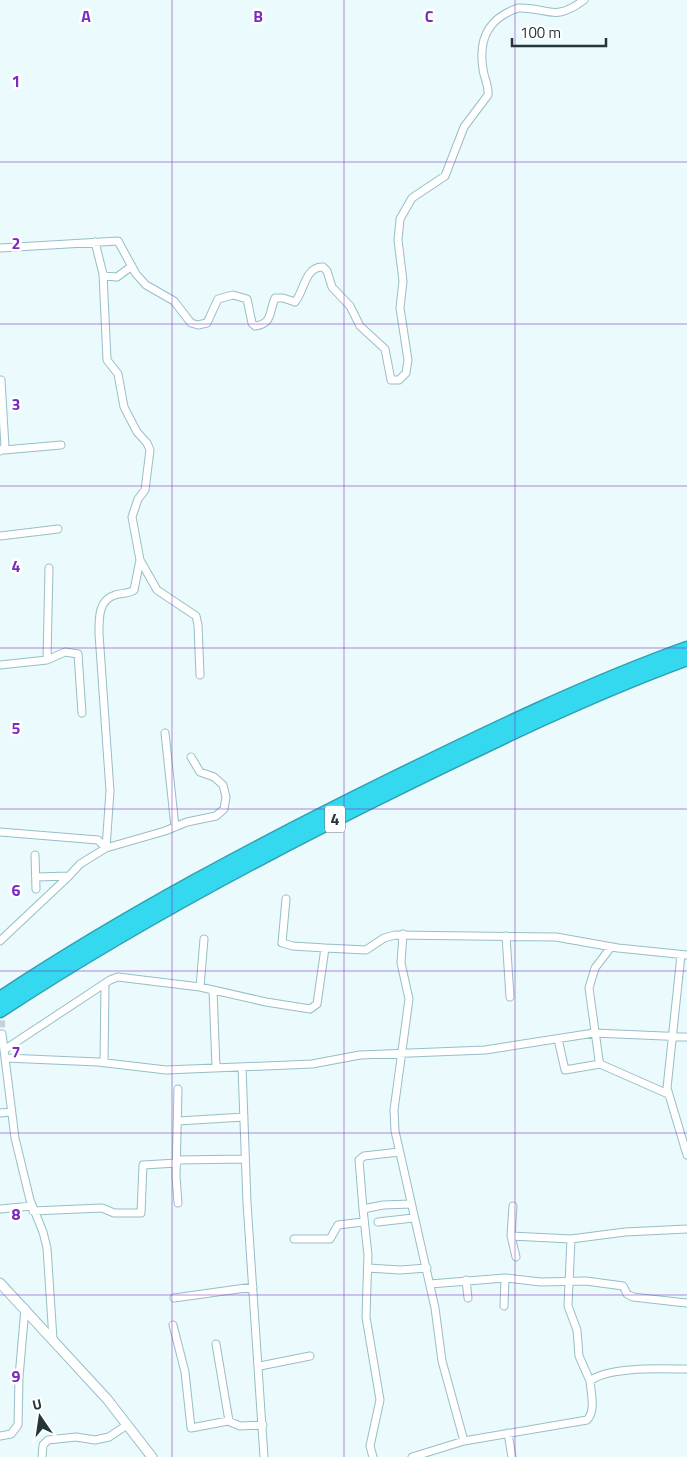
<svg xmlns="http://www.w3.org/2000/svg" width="687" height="1457" font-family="'Titillium Web',sans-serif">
	<rect width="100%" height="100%" fill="#eafafd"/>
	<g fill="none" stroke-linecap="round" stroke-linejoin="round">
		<path stroke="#c3d3d6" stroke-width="7" stroke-dasharray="7 3.5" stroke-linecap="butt" d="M1 1010 2 1034"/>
		<defs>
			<path id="minor" d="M95 242 103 274 107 360 118 374 124 407 137 432 147 443 150 450 145 490 138 499 132 517 140 560 157 590 196 616 198 625 200 675
				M0 248 118 241 136 274 146 285 174 301 191 323 198 325 207 323 218 299 233 295 247 299 252 323 255 326C273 324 269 311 275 298H283L295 302C304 292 305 266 323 267L327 271 332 287 350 306 360 326 385 349 391 380H399L406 373 408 360 400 308 403 281 398 240 400 219 412 198 445 176 464 127 488 95C489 86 484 78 483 69 478 38 489 18 518 8 549 7 553 23 584 0
				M103 276 117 277 132 266
				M4 450 61 445
				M0 451 5 447 1 380
				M0 536 58 529
				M47 660 49 568
				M0 665 47 660 65 652 78 654 82 713
				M165 733 175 827
				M0 832 98 840 106 848 165 831 187 822 216 816 224 809 226 797 223 785 214 777 200 772 191 757
				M35 855 36 889
				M36 877 69 876 80 864 106 848 110 791 99 634C99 619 98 600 115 595 121 593 129 594 134 590L140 560
				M286 899 282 943 293 946 325 948
				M403 934 401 963 409 999 394 1110 395 1131 435 1308 442 1361 464 1441
				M506 936 510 997
				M0 941 69 876
				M611 947 595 968 589 988 599 1060 600 1064 668 1094
				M681 955 667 1088 687 1155
				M200 987 204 939
				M213 990 216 1067
				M2 1034 15 1138 30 1200 43 1232 47 1248 53 1339
				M558 1039 565 1070 600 1064
				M4 1050 110 980 118 977 200 987 266 1002 310 1009 317 1004 325 948 366 950 384 938 395 935 556 937 618 948 687 955
				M6 1058 98 1062 166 1070 312 1064 360 1055 485 1050 594 1033 687 1037
				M104 1063 105 984
				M242 1067 247 1203 264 1457
				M178 1089 176 1176 178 1203
				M0 1113 11 1112
				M178 1121 244 1117
				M177 1160 245 1159
				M513 1206 511 1236 516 1257
				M0 1209 32 1206
				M363 1209 359 1160 364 1156 399 1152
				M33 1211 102 1208 114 1213H141L143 1165 177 1163
				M378 1222 413 1218
				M511 1236 571 1239 625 1232 687 1229
				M294 1239H330L338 1225 363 1222
				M571 1239 568 1306 577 1330 579 1356 590 1381
				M368 1268 400 1270 427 1268
				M466 1280 468 1298
				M430 1284 505 1278 541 1282 586 1281 623 1286 627 1294 633 1297 686 1303
				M174 1298 253 1287
				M504 1306 505 1278
				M173 1325 185 1372 191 1428 228 1421 240 1426 263 1425
				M216 1344 229 1421
				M260 1366 310 1356
				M508 1433 512 1457
				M0 1436 11 1434 18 1425 19 1377 25 1308
				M42 1457 43 1445 48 1440 76 1437 95 1440 109 1437 127 1425
				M373 1457 370 1446 380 1400 366 1317 368 1255 363 1209 383 1205 411 1204
				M412 1457 464 1441 587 1420C596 1411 591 1393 590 1381 608 1366 664 1369 687 1369"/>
			<path id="tertiary" d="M0 1283 107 1399 152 1457"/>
			<path id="motorway" d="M0 998C127 914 260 844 396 777 492 730 587 684 687 648
				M0 1011C129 926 264 854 403 786 497 740 589 695 687 659"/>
		</defs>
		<use href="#minor" stroke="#96bfc6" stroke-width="9"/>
		<use href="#tertiary" stroke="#96bfc6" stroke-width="11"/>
		<use href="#motorway" stroke="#2fa0b0" stroke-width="15"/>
		<use href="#minor" stroke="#fff" stroke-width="7"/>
		<use href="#tertiary" stroke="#fff" stroke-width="9"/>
		<use href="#motorway" stroke="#34d9f0" stroke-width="12"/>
	</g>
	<path fill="none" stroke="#7b2cbf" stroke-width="1" stroke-opacity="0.55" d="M172 0V1457M344 0V1457M515 0V1457M0 162H687M0 324H687M0 486H687M0 648H687M0 809H687M0 971H687M0 1133H687M0 1295H687"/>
	<g text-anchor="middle" stroke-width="5" stroke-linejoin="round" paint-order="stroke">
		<rect fill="#fff" stroke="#667274" stroke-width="1" x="325" y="805.5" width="20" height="27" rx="4"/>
		<g font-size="16" font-weight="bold" fill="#253639">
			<text x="335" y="825">4</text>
		</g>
	</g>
	<g font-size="16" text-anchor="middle" font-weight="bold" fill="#7b2cbf" stroke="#fff" stroke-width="5" stroke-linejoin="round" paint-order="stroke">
		<text x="86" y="22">A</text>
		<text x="258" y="22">B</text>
		<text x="429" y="22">C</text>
		<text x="16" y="87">1</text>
		<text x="16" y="249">2</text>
		<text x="16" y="410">3</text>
		<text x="16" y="572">4</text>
		<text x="16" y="734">5</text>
		<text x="16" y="896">6</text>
		<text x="16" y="1058">7</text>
		<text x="16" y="1220">8</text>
		<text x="16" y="1382">9</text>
	</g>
	<g transform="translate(40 1417) rotate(347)" stroke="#ffffff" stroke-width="4" paint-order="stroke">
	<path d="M0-4L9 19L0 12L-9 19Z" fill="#253639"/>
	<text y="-8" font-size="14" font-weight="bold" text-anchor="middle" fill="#253639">U</text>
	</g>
	<path d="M512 38v8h94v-8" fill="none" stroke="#253639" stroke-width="2.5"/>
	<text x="520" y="38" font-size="15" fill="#253639" stroke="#ffffff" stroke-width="4" paint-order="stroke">100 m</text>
</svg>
